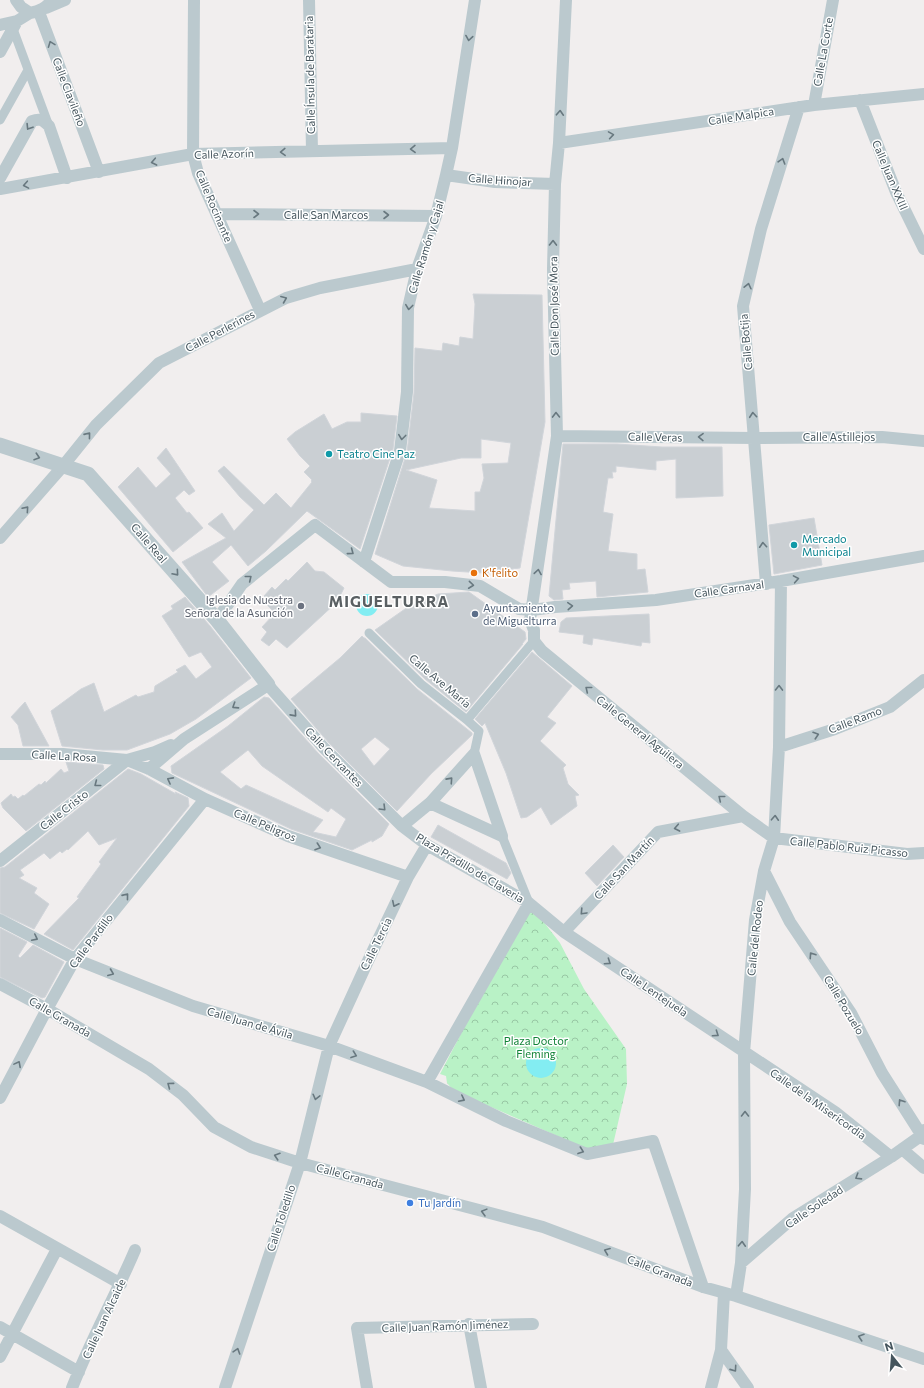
<svg xmlns="http://www.w3.org/2000/svg" width="924" height="1388" font-family="Commissioner,sans-serif">
	<defs>
		<pattern id="park-crowns" width="20" height="18" patternUnits="userSpaceOnUse"><rect width="20" height="18" fill="#b9f2c6"/><path d="M2 6a3 3 0 1 1 6 0M12 15a3 3 0 1 1 6 0" fill="none" stroke="#98c7a4"/></pattern>
	</defs>
	<rect width="100%" height="100%" fill="#f1eeee"/>
	<path fill="url(#park-crowns)" d="M529 903 560 943 584 989 626 1049 627 1084 612 1149 585 1148 454 1091 447 1083 446 1076 440 1074Z"/>
	<path fill="#83edf2" d="M356 605a11 11 0 1 1 22 0a11 11 0 1 1-22 0Z
		M526 1063a15 15 0 1 1 30 0a15 15 0 1 1-30 0Z"/>
	<path fill="#cacfd3" stroke="#d1d5da" fill-rule="evenodd" d="M473 294 542 295 545 422 520 568 483 573 452 571 403 566 375 554 407 452 414 393 415 348 442 351 443 343 459 346 460 337 473 339 475 304ZM481 439 511 443 508 463 482 464 484 478 480 492H475V511L429 508 437 480 406 470 461 458H481Z
		M361 413 397 416 393 449 360 549 307 511 266 551 248 566 231 545 212 562 229 581 208 597 182 562 226 538 208 524 222 513 234 531 254 510 240 497 218 471 224 466 264 505 276 493 291 508 312 482 311 481 312 480 304 472 310 466 300 456 287 439 295 432 324 414 332 429 347 422H361Z
		M563 444H617L662 447H722L723 496 676 498V459L656 461V470L616 466V472H612L613 478H608L603 512 613 514 608 551 637 554V570L645 569 648 592 597 597 596 581 569 583 570 589 562 590 563 599 554 600 549 596Z
		M166 448 195 491 189 495 184 490 175 498 187 513 189 512 203 528 173 552 118 487 138 467 156 488 171 474 157 458Z
		M814 518 822 565 774 574 769 525Z
		M307 562 315 571 324 572 344 588 337 602 287 648 276 639 269 646 261 640 267 632 262 627 275 613 264 602 267 599 264 596 272 587 275 590 286 579 288 581Z
		M469 592 525 632 526 639 522 644H523L466 712 425 679 375 630 405 609 438 594Z
		M185 597 210 626 251 678 196 719 170 734 127 750H103L62 746 51 711 81 689 94 683 104 712 136 695 138 697 154 692 155 686 178 672 176 670 185 665 196 679 212 667 201 652 189 657 162 616 173 609 171 606Z
		M649 614 650 643 642 642 641 646 593 638 592 645 583 643 584 635 559 632 561 622 566 618Z
		M362 636 364 638H365L417 689 472 733V735L431 774 397 811 329 743 291 699 340 658ZM375 737 390 749 374 766 361 749Z
		M532 652 572 686 547 717 556 723 540 741 566 765 563 768 568 784 579 795 575 796 577 806 551 825 541 807 527 817 521 818 506 773 485 723 482 726 475 719Z
		M264 697 269 698 318 753 389 824 382 836 372 842V840L352 850 291 829 172 773 171 766 228 726ZM248 750 262 766 328 812 331 808 346 819 336 837 313 832 323 820 246 785 241 789 220 772Z
		M25 702 49 746H23L18 725 11 717Z
		M66 762 103 765 104 769 26 831 3 808 1 803 11 794 13 797 15 796 18 799 23 795 24 796 39 784 41 785 45 781 46 783 61 769 64 773 69 771Z
		M128 769 141 774 176 794 175 792 188 798 189 806 73 950 44 934 79 898 77 897 101 864 99 862 117 838 99 845 88 831 68 850 67 849 62 853 60 851 50 859 44 853 20 870 24 875 19 878 37 888 34 893 49 904 34 929 0 913V868L5 867Z
		M438 825 506 863 511 873 507 879 431 837Z
		M613 845 624 857 597 886 585 873Z
		M0 928 27 942 18 956 20 958 33 945 64 962 45 997 42 998 0 977Z"/>
	<g fill="none" stroke-linecap="round" stroke-linejoin="round">
		<path stroke="#bbc9ce" stroke-width="9" d="M13 29 49 126
			M0 120 28 70
			M369 633 421 684 467 720 479 731 474 754
			M467 720 534 641
			M502 836 529 903"/>
		<path stroke="#bbc9ce" stroke-width="12" d="M16 0 21 7 30 13C40 11 46 8 52 0
			M194 0 193 154 198 173 260 310
			M309 0 312 151
			M566 0 559 143 555 184 553 269 557 436 530 620 534 630V641L542 651 743 816 774 838 907 854 924 853
			M46 8 65 0
			M39 12 99 172
			M0 25 17 21
			M0 52 17 21 30 13
			M860 100 896 192 924 249
			M814 105 833 0
			M559 143 814 105 924 94
			M446 175 495 182 555 184
			M0 178 32 121C40 118 43 120 49 126L67 178
			M0 189 193 154 452 148
			M217 214 436 216
			M557 436 754 438 882 437 924 441
			M0 538 63 466 96 425 159 363 286 298 320 288 417 269
			M364 562 400 451 407 392 408 308 417 269 436 216 446 175 452 148 475 0
			M766 584 743 306 761 229 799 107
			M217 620 242 584 315 525 391 582H445L480 586 519 609 532 610 555 607 656 600 781 581 924 556
			M779 747 835 729 890 707 924 680
			M0 754H63L127 760 149 769 205 799 288 836 408 877
			M149 769 184 739 268 685 324 748 402 826 427 845 529 903 564 932 835 1112 891 1157
			M430 803 502 836
			M402 826 430 803 474 754 502 836
			M0 861 127 760 155 752 171 745
			M764 871 790 922 851 1013 882 1073 924 1139
			M0 920 75 959 193 1006 329 1046 427 1082 506 1121 587 1154 653 1141 703 1287
			M564 932 658 832 743 816
			M0 984 47 1009 149 1069 183 1095 214 1127 251 1147 300 1163 543 1227 703 1287 736 1296 924 1359
			M427 1082 529 903
			M0 1098 47 1009 75 959 205 799
			M902 1149 924 1168
			M0 1216 121 1284
			M741 1263 793 1218 891 1157 922 1135 924 1130
			M736 1296 741 1263 745 1189 744 1053 755 920 764 871 774 838 779 747 781 581
			M469 1324 481 1388
			M0 1327 79 1372
			M721 1350 748 1388
			M0 1357 57 1249
			M72 1388C90 1341 115 1297 135 1250
			M225 1388 300 1163 329 1046 367 963 408 877 427 845
			M367 1388 357 1328 533 1324
			M711 1388 721 1350 724 1293"/>
		<path stroke="#bbc9ce" stroke-width="15" d="M0 445 88 474 217 620 268 685"/>
	</g>
	<defs><path id="oneway-chevron" d="M-2-3.5L2.5 0L-2 3.5" fill="none" stroke-width="1.6" stroke-linecap="round" stroke-linejoin="round"/></defs>
	<g stroke="#68787f">
		<use href="#oneway-chevron" transform="translate(469 38) rotate(99)"/>
		<use href="#oneway-chevron" transform="translate(51 44) rotate(-111)"/>
		<use href="#oneway-chevron" transform="translate(560 113) rotate(-87)"/>
		<use href="#oneway-chevron" transform="translate(29 127) rotate(122)"/>
		<use href="#oneway-chevron" transform="translate(611 135) rotate(-9)"/>
		<use href="#oneway-chevron" transform="translate(413 149) rotate(179)"/>
		<use href="#oneway-chevron" transform="translate(283 152) rotate(178)"/>
		<use href="#oneway-chevron" transform="translate(782 161) rotate(-73)"/>
		<use href="#oneway-chevron" transform="translate(154 162) rotate(169)"/>
		<use href="#oneway-chevron" transform="translate(26 185) rotate(170)"/>
		<use href="#oneway-chevron" transform="translate(256 214)"/>
		<use href="#oneway-chevron" transform="translate(386 215)"/>
		<use href="#oneway-chevron" transform="translate(553 243) rotate(-89)"/>
		<use href="#oneway-chevron" transform="translate(748 286) rotate(-77)"/>
		<use href="#oneway-chevron" transform="translate(284 299) rotate(-22)"/>
		<use href="#oneway-chevron" transform="translate(409 307) rotate(97)"/>
		<use href="#oneway-chevron" transform="translate(556 415) rotate(-91)"/>
		<use href="#oneway-chevron" transform="translate(753 415) rotate(-95)"/>
		<use href="#oneway-chevron" transform="translate(88 435) rotate(-51)"/>
		<use href="#oneway-chevron" transform="translate(402 437) rotate(97)"/>
		<use href="#oneway-chevron" transform="translate(701 437) rotate(-179)"/>
		<use href="#oneway-chevron" transform="translate(37 457) rotate(18)"/>
		<use href="#oneway-chevron" transform="translate(26 509) rotate(-49)"/>
		<use href="#oneway-chevron" transform="translate(763 545) rotate(-94)"/>
		<use href="#oneway-chevron" transform="translate(351 552) rotate(37)"/>
		<use href="#oneway-chevron" transform="translate(538 572) rotate(-81)"/>
		<use href="#oneway-chevron" transform="translate(176 573) rotate(49)"/>
		<use href="#oneway-chevron" transform="translate(249 578) rotate(-39)"/>
		<use href="#oneway-chevron" transform="translate(796 579) rotate(-10)"/>
		<use href="#oneway-chevron" transform="translate(471 585) rotate(6)"/>
		<use href="#oneway-chevron" transform="translate(570 606) rotate(-4)"/>
		<use href="#oneway-chevron" transform="translate(779 688) rotate(-89)"/>
		<use href="#oneway-chevron" transform="translate(588 689) rotate(-141)"/>
		<use href="#oneway-chevron" transform="translate(235 706) rotate(147)"/>
		<use href="#oneway-chevron" transform="translate(294 714) rotate(48)"/>
		<use href="#oneway-chevron" transform="translate(816 735) rotate(-18)"/>
		<use href="#oneway-chevron" transform="translate(170 780) rotate(-152)"/>
		<use href="#oneway-chevron" transform="translate(450 780) rotate(-48)"/>
		<use href="#oneway-chevron" transform="translate(97 784) rotate(142)"/>
		<use href="#oneway-chevron" transform="translate(721 798) rotate(-141)"/>
		<use href="#oneway-chevron" transform="translate(383 808) rotate(45)"/>
		<use href="#oneway-chevron" transform="translate(775 818) rotate(-87)"/>
		<use href="#oneway-chevron" transform="translate(677 828) rotate(169)"/>
		<use href="#oneway-chevron" transform="translate(318 847) rotate(19)"/>
		<use href="#oneway-chevron" transform="translate(126 896) rotate(-51)"/>
		<use href="#oneway-chevron" transform="translate(395 904) rotate(116)"/>
		<use href="#oneway-chevron" transform="translate(583 912) rotate(133)"/>
		<use href="#oneway-chevron" transform="translate(35 938) rotate(27)"/>
		<use href="#oneway-chevron" transform="translate(812 955) rotate(-124)"/>
		<use href="#oneway-chevron" transform="translate(608 962) rotate(34)"/>
		<use href="#oneway-chevron" transform="translate(111 973) rotate(22)"/>
		<use href="#oneway-chevron" transform="translate(716 1034) rotate(34)"/>
		<use href="#oneway-chevron" transform="translate(354 1055) rotate(20)"/>
		<use href="#oneway-chevron" transform="translate(18 1064) rotate(-62)"/>
		<use href="#oneway-chevron" transform="translate(170 1085) rotate(-143)"/>
		<use href="#oneway-chevron" transform="translate(316 1097) rotate(104)"/>
		<use href="#oneway-chevron" transform="translate(462 1099) rotate(27)"/>
		<use href="#oneway-chevron" transform="translate(901 1102) rotate(-123)"/>
		<use href="#oneway-chevron" transform="translate(745 1114) rotate(-90)"/>
		<use href="#oneway-chevron" transform="translate(581 1151) rotate(20)"/>
		<use href="#oneway-chevron" transform="translate(277 1156) rotate(-162)"/>
		<use href="#oneway-chevron" transform="translate(858 1177) rotate(148)"/>
		<use href="#oneway-chevron" transform="translate(484 1212) rotate(-165)"/>
		<use href="#oneway-chevron" transform="translate(742 1244) rotate(-87)"/>
		<use href="#oneway-chevron" transform="translate(607 1251) rotate(-159)"/>
		<use href="#oneway-chevron" transform="translate(861 1337) rotate(-162)"/>
		<use href="#oneway-chevron" transform="translate(237 1351) rotate(-72)"/>
		<use href="#oneway-chevron" transform="translate(734 1369) rotate(55)"/>
	</g>
	<g fill="#0f9aa8" stroke="#fff" stroke-width="1.5">
		<circle cx="329" cy="454" r="4"/>
		<circle cx="794" cy="545" r="4"/>
	</g>
	<circle fill="#e8710a" stroke="#fff" stroke-width="1.5" cx="474" cy="573" r="4"/>
	<circle fill="#6b7280" stroke="#fff" stroke-width="1.5" cx="301" cy="606" r="4"/>
	<circle fill="#5c6f8a" stroke="#fff" stroke-width="1.5" cx="475" cy="614" r="4"/>
	<circle fill="#3f7fe0" stroke="#fff" stroke-width="1.5" cx="410" cy="1203" r="4"/>
	<g text-anchor="middle" stroke-width="3" stroke-linejoin="round" paint-order="stroke">
		<g font-size="11" fill="#45555d" stroke="#fff">
			<text transform="translate(823 52) rotate(-80)" y="4">Calle La Corte</text>
			<text transform="translate(310 75) rotate(-91)" y="4">Calle Ínsula de Barataria</text>
			<text transform="translate(69 92) rotate(69)" y="4">Calle Clavileño</text>
			<text transform="translate(741 116) rotate(-9)" y="4">Calle Malpica</text>
			<text transform="translate(224 154) rotate(-2)" y="4">Calle Azorín</text>
			<text transform="translate(890 175) rotate(67)" y="4">Calle Juan XXIII</text>
			<text transform="translate(500 180) rotate(4)" y="4">Calle Hinojar</text>
			<text transform="translate(214 206) rotate(67)" y="4">Calle Rocinante</text>
			<text x="326" y="219">Calle San Marcos</text>
			<text transform="translate(426 247) rotate(-73)" y="4">Calle Ramón y Cajal</text>
			<text transform="translate(554 306) rotate(-91)" y="4">Calle Don José Mora</text>
			<text transform="translate(220 331) rotate(-28)" y="4">Calle Perlerines</text>
			<text transform="translate(746 342) rotate(-95)" y="4">Calle Botija</text>
			<text transform="translate(655 437) rotate(1)" y="4">Calle Veras</text>
			<text x="839" y="441">Calle Astillejos</text>
			<text transform="translate(149 543) rotate(49)" y="4">Calle Real</text>
			<text transform="translate(729 589) rotate(-8)" y="4">Calle Carnaval</text>
			<text transform="translate(440 681) rotate(40)" y="4">Calle Ave María</text>
			<text transform="translate(855 720) rotate(-21)" y="4">Calle Ramo</text>
			<text transform="translate(640 732) rotate(39)" y="4">Calle General Aguilera</text>
			<text transform="translate(64 756) rotate(3)" y="4">Calle La Rosa</text>
			<text transform="translate(334 757) rotate(46)" y="4">Calle Cervantes</text>
			<text transform="translate(64 810) rotate(-38)" y="4">Calle Cristo</text>
			<text transform="translate(265 825) rotate(23)" y="4">Calle Peligros</text>
			<text transform="translate(849 847) rotate(6)" y="4">Calle Pablo Ruiz Picasso</text>
			<text transform="translate(470 868) rotate(31)" y="4">Plaza Pradillo de Claveria</text>
			<text transform="translate(624 868) rotate(-47)" y="4">Calle San Martín</text>
			<text transform="translate(755 938) rotate(-84)" y="4">Calle del Rodeo</text>
			<text transform="translate(91 941) rotate(-53)" y="4">Calle Pardillo</text>
			<text transform="translate(376 944) rotate(-64)" y="4">Calle Tercia</text>
			<text transform="translate(654 992) rotate(34)" y="4">Calle Lentejuela</text>
			<text transform="translate(844 1005) rotate(59)" y="4">Calle Pozuelo</text>
			<text transform="translate(60 1017) rotate(30)" y="4">Calle Granada</text>
			<text transform="translate(250 1023) rotate(16)" y="4">Calle Juan de Ávila</text>
			<text transform="translate(818 1104) rotate(35)" y="4">Calle de la Misericordia</text>
			<text transform="translate(350 1176) rotate(15)" y="4">Calle Granada</text>
			<text transform="translate(814 1207) rotate(-34)" y="4">Calle Soledad</text>
			<text transform="translate(281 1218) rotate(-72)" y="4">Calle Toledillo</text>
			<text transform="translate(660 1271) rotate(21)" y="4">Calle Granada</text>
			<text transform="translate(104 1319) rotate(-65)" y="4">Calle Juan Alcaide</text>
			<text transform="translate(445 1326) rotate(-2)" y="4">Calle Juan Ramón Jiménez</text>
		</g>
		<g font-size="11" fill="#0d838f" stroke="#fff" text-anchor="start">
			<text x="337" y="458">Teatro Cine Paz</text>
			<text x="802" y="543">Mercado<tspan x="802" dy="13">Municipal</tspan></text>
		</g>
		<g font-size="11" fill="#c56008" stroke="#fff" text-anchor="start">
			<text x="482" y="577">K'felito</text>
		</g>
		<g font-size="11" fill="#5b616d" stroke="#fff" text-anchor="end">
			<text x="293" y="604">Iglesia de Nuestra<tspan x="293" dy="13">Señora de la Asunción</tspan></text>
		</g>
		<g font-size="11" fill="#4e5e75" stroke="#fff" text-anchor="start">
			<text x="483" y="612">Ayuntamiento<tspan x="483" dy="13">de Miguelturra</tspan></text>
		</g>
		<g font-size="11" fill="#118337" stroke="#fff">
			<text x="536" y="1045">Plaza Doctor<tspan x="536" dy="13">Fleming</tspan></text>
		</g>
		<g font-size="11" fill="#366cbe" stroke="#fff" text-anchor="start">
			<text x="418" y="1207">Tu Jardín</text>
		</g>
		<g font-size="15" font-weight="bold" letter-spacing="1" fill="#5a6063" stroke="#fff">
			<text x="389" y="607">MIGUELTURRA</text>
		</g>
	</g>
	<g transform="translate(892 1356) rotate(343)" stroke="#ffffff" stroke-width="3" paint-order="stroke">
	<path d="M0-3L7 15L0 10L-7 15Z" fill="#45555d"/>
	<text y="-6" font-size="11" font-weight="bold" text-anchor="middle" fill="#45555d">N</text>
	</g>
</svg>
